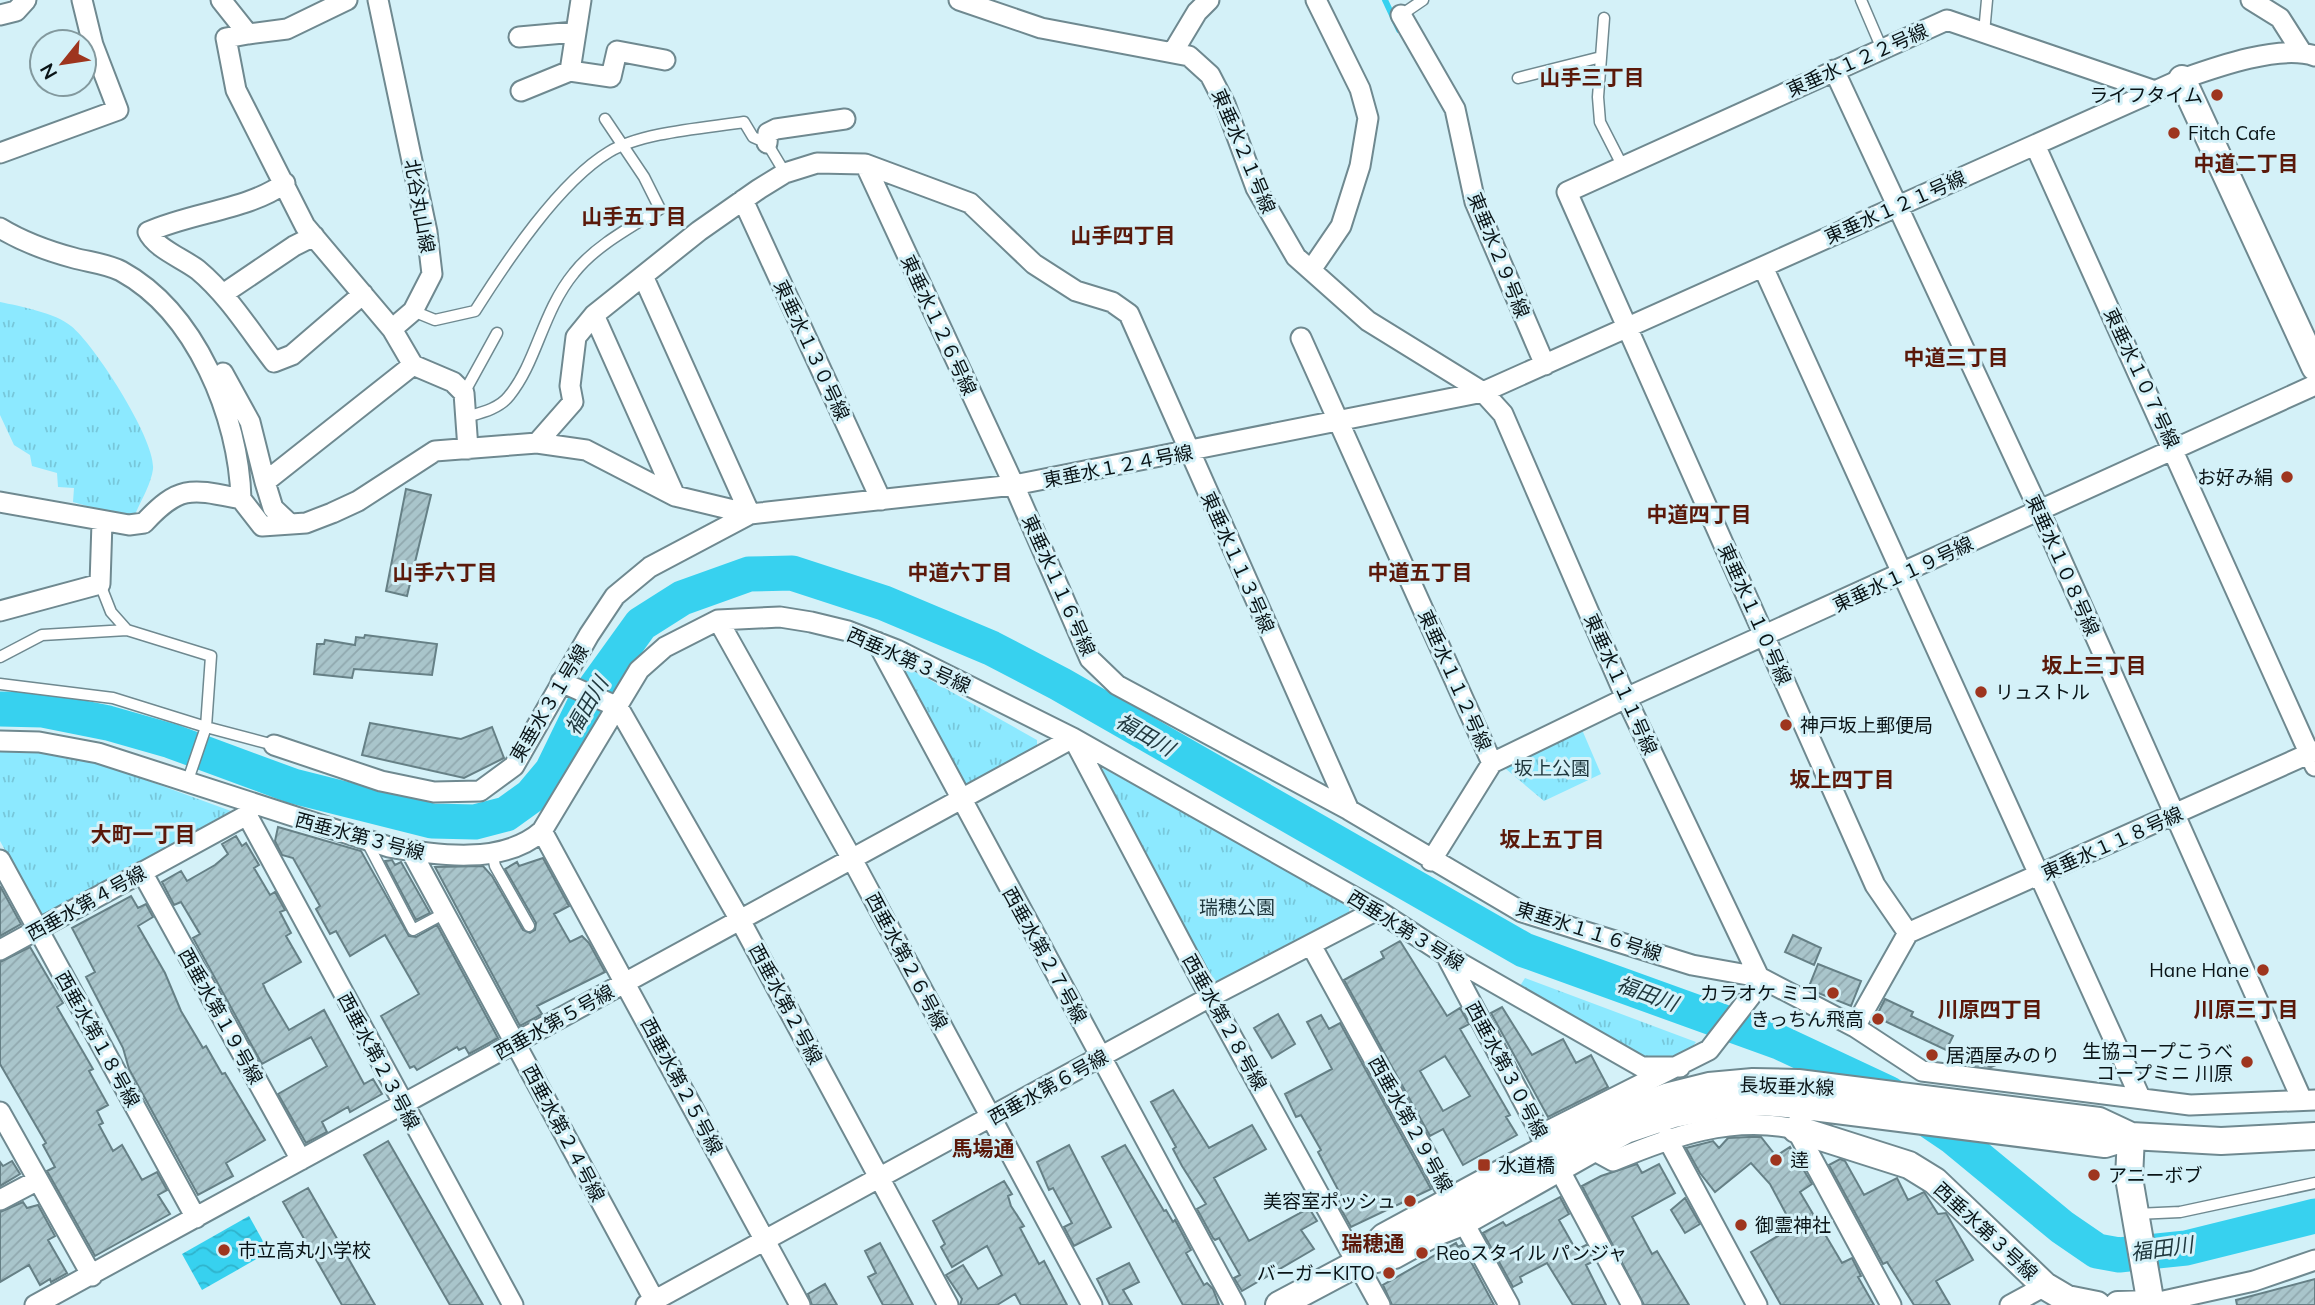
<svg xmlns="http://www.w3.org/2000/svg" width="2315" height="1305" font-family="Mulish,'Noto Sans JP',sans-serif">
	<defs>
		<pattern id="grass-tufts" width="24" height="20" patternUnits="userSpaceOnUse" patternTransform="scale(1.75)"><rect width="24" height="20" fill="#8ce9ff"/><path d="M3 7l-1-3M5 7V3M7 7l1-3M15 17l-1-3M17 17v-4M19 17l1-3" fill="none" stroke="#77c7da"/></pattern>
		<pattern id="water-waves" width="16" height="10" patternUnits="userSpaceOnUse" patternTransform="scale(1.75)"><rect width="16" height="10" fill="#37d1ef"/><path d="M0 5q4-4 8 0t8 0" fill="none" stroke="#2fb3cc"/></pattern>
		<pattern id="building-hatch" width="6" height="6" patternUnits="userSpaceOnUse" patternTransform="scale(1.75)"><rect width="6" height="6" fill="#a9c5cb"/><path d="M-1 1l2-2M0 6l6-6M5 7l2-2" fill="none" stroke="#90a8ae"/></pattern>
	</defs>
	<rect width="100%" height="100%" fill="#d4f1f8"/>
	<path fill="url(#grass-tufts)" d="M0 302C19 306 56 313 71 326 94 344 156 440 153 469 151 485 139 504 133 519L73 502 74 488 58 487 57 473 32 466 30 455 14 445 0 415Z
		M900 663 1037 740V749L972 786 960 784 895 667Z
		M1580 725 1601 774 1544 801 1500 764Z
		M0 748 91 760 231 811 42 917 0 841Z
		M1103 768 1350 904 1349 912 1222 982H1210L1099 772Z
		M1525 978 1696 1042 1687 1054 1653 1062 1520 986Z"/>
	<path fill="url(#water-waves)" d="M249 1216 269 1252 202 1290 182 1254Z"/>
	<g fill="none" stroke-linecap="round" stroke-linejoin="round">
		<path stroke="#37d1ef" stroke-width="6" d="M1385 0 1399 30"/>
		<path stroke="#37d1ef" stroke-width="35" d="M0 709 43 710 108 723 171 741 293 786 432 821 475 822 506 814 531 796 552 771 587 699 641 624 682 598 749 574 792 573 884 603 991 648 1060 684 1524 950 1779 1042 1888 1093 1953 1137 2062 1227 2097 1251 2119 1255 2186 1248 2315 1216"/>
	</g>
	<path fill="url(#building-hatch)" stroke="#668086" stroke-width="2" fill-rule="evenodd" d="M406 489 431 495 407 596 386 591Z
		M365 635 437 644 432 675 354 669 352 678 314 674 317 644H324L325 640 355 645 356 637 364 638Z
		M370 723 461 739 492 727 504 758 464 778 362 755Z
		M278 827 361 851 409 936 416 937 437 925 498 1038 469 1054 465 1047 459 1050 457 1047 417 1070 414 1066 410 1068 381 1016 419 994 385 935 350 956 336 931 330 934 316 909 320 906 293 858 282 855 275 841Z
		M236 836 242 846 246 843 259 865 254 868 270 895 275 892 285 910 280 912 291 933 286 936 301 962 263 984 266 991 289 1030 324 1010 364 1084 373 1079 382 1094 350 1112 348 1107 322 1122 327 1132 306 1143 278 1094 327 1066 311 1037 262 1064 193 938 200 934 181 902 174 905 162 882 181 871 187 881 215 865 228 854 222 844Z
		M543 858 569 906 554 914 570 942 582 936 589 943 605 972 537 1006 542 1014 520 1026 435 867 483 866 492 876 523 930 530 933 535 930 536 923 505 869 517 862 519 866Z
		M392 860 395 865 401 862 430 913 416 920 385 861Z
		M0 886 21 924 0 936Z
		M131 896 138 908 146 904 153 917 138 926 165 973 181 1011 203 1048 206 1046 222 1074 225 1073 265 1140 226 1163 233 1176 198 1195 129 1069 123 1048 86 977 95 972 72 928Z
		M1793 935 1821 948 1814 965 1785 952Z
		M1400 941 1447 1016 1460 1008 1469 1024 1460 1029 1510 1115 1506 1117 1517 1135 1463 1165 1443 1129 1430 1136 1344 980 1384 958 1381 952ZM1445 1056 1470 1096 1443 1111 1420 1071Z
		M30 947 63 1003 57 1007 93 1069 89 1071 108 1105 97 1111 103 1123 99 1125 113 1151 122 1145 142 1180 157 1172 167 1190 158 1195 170 1214 95 1256 47 1171 55 1167 43 1145 46 1143 0 1064V962Z
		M1818 964 1861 981 1851 1006 1808 989Z
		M1885 999 1913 1012 1911 1016 1953 1036 1946 1050 1876 1017Z
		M1502 1007 1532 1055 1563 1039 1576 1063 1591 1055 1608 1087 1548 1117 1491 1013Z
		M1278 1014 1295 1044 1272 1058 1254 1028Z
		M1321 1015 1329 1029 1340 1023 1431 1189 1351 1227 1337 1202 1343 1199 1318 1152 1321 1150 1301 1115 1296 1117 1285 1094 1332 1069 1307 1022Z
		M1992 1050 1999 1064 1991 1067 1964 1064Z
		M1173 1090 1209 1148 1252 1125 1266 1149 1214 1178 1249 1241 1309 1208 1317 1221 1301 1230 1314 1249 1242 1291 1234 1278 1240 1275 1219 1238 1215 1240 1213 1238 1197 1209 1206 1204 1182 1166 1173 1149 1176 1147 1151 1102Z
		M1749 1137H1761L1776 1156 1790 1147 1812 1184 1800 1192 1842 1263 1852 1258 1861 1276 1858 1277 1874 1305H1781L1751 1252 1793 1227 1770 1184 1751 1163 1715 1192 1700 1173 1686 1148 1713 1141 1719 1148 1728 1138Z
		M388 1141 483 1305H450L364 1155Z
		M1069 1145 1111 1227 1074 1246 1064 1227 1072 1223 1053 1188 1049 1190 1037 1162Z
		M1125 1145 1164 1211 1166 1210 1173 1222 1175 1220 1191 1250 1186 1253 1204 1285 1207 1283 1213 1289 1219 1305H1183L1102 1157Z
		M1840 1159 1845 1161 1864 1195 1897 1178 1908 1200 1924 1192 1938 1214 1946 1213 1973 1260 1936 1281 1950 1305H1914L1887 1262 1883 1264 1829 1165Z
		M12 1161 20 1174 0 1186V1162L3 1166Z
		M1637 1164 1642 1173 1659 1164 1675 1193 1632 1217 1652 1254 1657 1251 1689 1305H1644L1582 1186 1601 1176Z
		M1004 1181 1012 1194 1008 1196 1011 1206 1024 1226 1020 1228 1039 1264 1044 1261 1067 1305H1021L1015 1294 997 1305H960L962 1299 946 1275 963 1265 978 1289 1002 1275 987 1246 952 1267 941 1247 945 1244 933 1221Z
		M308 1188 375 1305H342L283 1202Z
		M1560 1197 1569 1214 1559 1220 1576 1250 1586 1245 1594 1261 1586 1265 1606 1305H1573L1547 1263 1520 1277 1522 1282 1513 1287 1483 1233 1503 1222 1506 1226Z
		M1685 1198 1700 1224 1685 1233 1671 1210Z
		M23 1202 27 1208 38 1205 55 1236 48 1240 67 1273 51 1282 50 1279 40 1285 29 1265 0 1282V1212Z
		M880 1243 913 1305H883L868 1277 876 1273 865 1251Z
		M1456 1243 1458 1247 1462 1245 1494 1305H1392L1383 1285Z
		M1129 1263 1139 1282 1123 1290 1132 1305H1110L1097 1279Z
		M2315 1279V1305H2237L2236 1300Z
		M825 1284 837 1305H812L808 1294Z"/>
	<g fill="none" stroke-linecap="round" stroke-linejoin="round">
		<defs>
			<path id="lane" d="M1861 0 1882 49
				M1401 15 1423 0
				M1604 18 1598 97 1600 122 1623 167
				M1984 33 1987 0
				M1518 78 1601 57
				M413 311 435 320 475 311C506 262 559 182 609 152 642 132 706 128 744 122L753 137 767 143 785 173
				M464 393 497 333
				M466 417C480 413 499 409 509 396 537 362 542 312 574 273 595 246 631 227 660 209L644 177 605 119
				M100 584 111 612 127 630 211 656 206 727 274 745
				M0 657 42 635 127 630
				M0 684 113 698 206 727 187 783
				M367 842 413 930 445 913
				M492 852 495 866 529 926
				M2136 1214 2180 1212 2315 1183"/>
			<path id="street" d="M221 0 248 34 287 29 347 0
				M378 0 427 232 432 274 413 311 392 329 413 365 453 382 464 393 468 449
				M959 0 1041 28 1189 56 1210 75 1225 104 1256 188 1296 257 1368 321 1483 392 1503 414 1626 698 1759 977 1750 997 1709 1050 1540 1135
				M2251 0 2280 18 2301 51
				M0 15 16 11 26 0
				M1401 15 1455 109 1475 202 1545 365
				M248 34 226 38 236 90 305 226 392 329
				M519 37 575 32
				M1173 52 1197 12 1209 0
				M1834 70 2040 512 2302 1100
				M570 71 611 77 617 51 665 60
				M521 91 570 71 581 0
				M767 143 768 133 776 129 845 119
				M2035 145 2315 766
				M0 153 118 110 93 45 82 0
				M865 164 1014 485 1090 659 1117 685 1349 810 1522 912 1692 965 1759 977 1855 1027 1922 1071 2190 1105 2315 1100
				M285 183C248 210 192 212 148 232 155 248 184 259 198 270 229 296 250 331 274 362L292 355 363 294
				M743 200 881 500
				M0 228C23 242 48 251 74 258 89 262 108 264 121 271 196 312 239 417 241 499
				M1763 267 2140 1097
				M1311 270 1341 226 1360 166 1368 118 1360 89 1316 0
				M643 276 750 514
				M223 294 294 246 314 236
				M594 315 675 496
				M1301 338 1492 763 1431 861
				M223 373 250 422 265 482 413 365
				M537 443 573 402 570 386 576 337 594 315 699 231 759 189 785 173 817 163 865 164 970 203 1034 264 1076 291 1112 302 1129 314 1349 810
				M265 482 273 508 290 524
				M0 502 129 525 144 523C180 484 192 489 241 499L262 526 306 523 332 513 358 501 435 451 537 443 586 450 675 496 750 514
				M0 611 100 584 102 522
				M718 620 852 859 1092 1305
				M877 642 1235 1305
				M561 682 618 707 740 920 948 1305
				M0 741 39 742 98 753 389 847C437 855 502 866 542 831L639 670 665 647 718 620 780 617 811 622 848 631 897 650 1073 738 1377 910 1446 955 1642 1067H1680
				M274 745 381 781 434 792 480 791 514 766 589 635 615 596 650 567 750 514 1014 485 1483 392 2182 79C2216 67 2280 44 2315 56
				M1492 763 1626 698 2315 385
				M247 815 513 1305
				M542 831 800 1305
				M411 851 657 1305
				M0 860 196 1218
				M142 872 301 1160
				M1908 933 2315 751
				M1311 945 1509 1305
				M0 950 247 815
				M1446 955 1546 1144
				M1855 1027 1908 933 1875 885 1567 192 1947 20 2155 91
				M0 1112 92 1276
				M1667 1138 1757 1305
				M1591 1149 1613 1161C1673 1136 1731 1115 1796 1129L1891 1305
				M1558 1167 1632 1305
				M0 1200 38 1180
				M2150 1304 2254 1281 2315 1260
				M35 1305 1073 738 1210 997 1380 1305
				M646 1305 1210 997 1377 910
				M2010 1305 2045 1286"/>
			<path id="secondary" d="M2182 79 2315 367
				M1796 1129 1909 1165 1935 1181 2045 1286 2067 1299 2097 1305
				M2131 1136 2129 1178 2151 1305
				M1358 1263 1384 1237 1548 1148 1619 1114 1669 1096 1709 1086 1753 1082 1798 1083 2099 1121 2131 1136
				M1279 1305 1358 1263 1394 1255 1434 1233 1465 1221 1626 1130 1674 1114 1714 1106 1763 1102 1797 1105 2105 1144 2131 1136 2221 1141 2315 1136
				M2118 1305 2150 1304"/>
		</defs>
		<use href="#lane" stroke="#6f8990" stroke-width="13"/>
		<use href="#street" stroke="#6f8990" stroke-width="23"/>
		<use href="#secondary" stroke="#6f8990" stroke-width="30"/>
		<use href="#lane" stroke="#fff" stroke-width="10"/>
		<use href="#street" stroke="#fff" stroke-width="19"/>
		<use href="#secondary" stroke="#fff" stroke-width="26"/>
	</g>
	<g fill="#9e351e" stroke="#d4f1f8" stroke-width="2.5">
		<circle cx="2217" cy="95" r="7"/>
		<circle cx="2174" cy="133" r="7"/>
		<circle cx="2287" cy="477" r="7"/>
		<circle cx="1981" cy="692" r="7"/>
		<circle cx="1786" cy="725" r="7"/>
		<circle cx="2263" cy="970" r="7"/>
		<circle cx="1833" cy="993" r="7"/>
		<circle cx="1878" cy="1019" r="7"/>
		<circle cx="1932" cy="1055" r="7"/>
		<circle cx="2247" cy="1062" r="7"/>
		<circle cx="1776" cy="1160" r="7"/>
		<rect x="1477" y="1158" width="14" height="14" rx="3.5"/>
		<circle cx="2094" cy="1175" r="7"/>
		<circle cx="1410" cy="1201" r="7"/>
		<circle cx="1741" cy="1225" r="7"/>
		<circle cx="224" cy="1250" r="7"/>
		<circle cx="1422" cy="1253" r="7"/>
		<circle cx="1389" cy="1273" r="7"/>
	</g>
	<g text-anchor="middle" stroke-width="6" stroke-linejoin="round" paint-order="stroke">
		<g font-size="19" fill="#0a1417" stroke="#d4f1f8">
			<text transform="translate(1857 60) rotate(-24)" y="7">東垂水１２２号線</text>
			<text transform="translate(1244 151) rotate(67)" y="7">東垂水２１号線</text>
			<text transform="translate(420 206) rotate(80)" y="7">北谷丸山線</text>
			<text transform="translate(1895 207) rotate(-24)" y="7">東垂水１２１号線</text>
			<text transform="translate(1499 255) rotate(68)" y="7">東垂水２９号線</text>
			<text transform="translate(939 325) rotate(65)" y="7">東垂水１２６号線</text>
			<text transform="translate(812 350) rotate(65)" y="7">東垂水１３０号線</text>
			<text transform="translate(2142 378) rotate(65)" y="7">東垂水１０７号線</text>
			<text transform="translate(1118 466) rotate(-11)" y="7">東垂水１２４号線</text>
			<text transform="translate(1238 562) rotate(66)" y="7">東垂水１１３号線</text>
			<text transform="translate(2063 565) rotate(66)" y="7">東垂水１０８号線</text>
			<text transform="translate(1903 574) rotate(-25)" y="7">東垂水１１９号線</text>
			<text transform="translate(1059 585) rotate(66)" y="7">東垂水１１６号線</text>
			<text transform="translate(1755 614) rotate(66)" y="7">東垂水１１０号線</text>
			<text transform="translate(909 660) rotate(24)" y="7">西垂水第３号線</text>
			<text transform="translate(1455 680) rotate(66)" y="7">東垂水１１２号線</text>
			<text transform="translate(1621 684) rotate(66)" y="7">東垂水１１１号線</text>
			<text transform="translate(549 703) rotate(-59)" y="7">東垂水３１号線</text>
			<text transform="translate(360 836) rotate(15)" y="7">西垂水第３号線</text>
			<text transform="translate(2112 843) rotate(-24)" y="7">東垂水１１８号線</text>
			<text transform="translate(86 903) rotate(-29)" y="7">西垂水第４号線</text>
			<text transform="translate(1406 930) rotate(32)" y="7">西垂水第３号線</text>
			<text transform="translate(1589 931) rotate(18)" y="7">東垂水１１６号線</text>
			<text transform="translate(1045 955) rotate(61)" y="7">西垂水第２７号線</text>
			<text transform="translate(907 961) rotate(62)" y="7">西垂水第２６号線</text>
			<text transform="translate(786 1004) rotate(62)" y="7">西垂水第２号線</text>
			<text transform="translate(221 1016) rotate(61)" y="7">西垂水第１９号線</text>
			<text transform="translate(554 1022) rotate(-29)" y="7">西垂水第５号線</text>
			<text transform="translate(1225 1022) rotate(61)" y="7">西垂水第２８号線</text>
			<text transform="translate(98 1039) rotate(61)" y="7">西垂水第１８号線</text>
			<text transform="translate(379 1061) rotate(62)" y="7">西垂水第２３号線</text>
			<text transform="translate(1507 1070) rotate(62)" y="7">西垂水第３０号線</text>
			<text transform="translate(682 1086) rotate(62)" y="7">西垂水第２５号線</text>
			<text transform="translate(1787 1086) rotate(2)" y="7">長坂垂水線</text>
			<text transform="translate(1048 1087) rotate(-29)" y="7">西垂水第６号線</text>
			<text transform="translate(1411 1124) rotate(61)" y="7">西垂水第２９号線</text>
			<text transform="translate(564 1133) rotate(62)" y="7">西垂水第２４号線</text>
			<text transform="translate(1986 1231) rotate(43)" y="7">西垂水第３号線</text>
		</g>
		<g font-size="19" fill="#0a1417" stroke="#d4f1f8" text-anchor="start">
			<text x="2203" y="102" text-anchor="end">ライフタイム</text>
			<text x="2188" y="140">Fitch Cafe</text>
			<text x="2273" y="484" text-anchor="end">お好み絹</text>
			<text x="1995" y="699">リュストル</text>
			<text x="1800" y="732">神戸坂上郵便局</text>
			<text x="2249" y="977" text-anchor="end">Hane Hane</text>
			<text x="1819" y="1000" text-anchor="end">カラオケ ミコ</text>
			<text x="1864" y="1026" text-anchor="end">きっちん飛高</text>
			<text x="2233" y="1058" text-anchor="end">生協コープこうべ<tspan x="2233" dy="22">コープミニ 川原</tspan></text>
			<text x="1946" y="1062">居酒屋みのり</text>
			<text x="1790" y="1167">逹</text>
			<text x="1498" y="1172">水道橋</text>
			<text x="2108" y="1182">アニーボブ</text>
			<text x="1396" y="1208" text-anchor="end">美容室ポッシュ</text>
			<text x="1755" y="1232">御霊神社</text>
			<text x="238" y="1257">市立高丸小学校</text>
			<text x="1436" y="1260">Reoスタイル パンジャ</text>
			<text x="1375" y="1280" text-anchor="end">バーガーKITO</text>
		</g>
		<g font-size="19" fill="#1f373d" stroke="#d4f1f8">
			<text x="1552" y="775">坂上公園</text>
			<text x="1237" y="914">瑞穂公園</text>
		</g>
		<g font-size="21" font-weight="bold" fill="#5b190a" stroke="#d4f1f8">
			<text x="1592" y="85">山手三丁目</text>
			<text x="2246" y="171">中道二丁目</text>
			<text x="634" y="224">山手五丁目</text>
			<text x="1123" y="243">山手四丁目</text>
			<text x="1956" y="365">中道三丁目</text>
			<text x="1699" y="522">中道四丁目</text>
			<text x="445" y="580">山手六丁目</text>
			<text x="960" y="580">中道六丁目</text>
			<text x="1420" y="580">中道五丁目</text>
			<text x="2094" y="673">坂上三丁目</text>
			<text x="1842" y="787">坂上四丁目</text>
			<text x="143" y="842">大町一丁目</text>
			<text x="1552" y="847">坂上五丁目</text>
			<text x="1990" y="1017">川原四丁目</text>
			<text x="2246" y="1017">川原三丁目</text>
			<text x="983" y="1156">馬場通</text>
			<text x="1373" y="1251">瑞穂通</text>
		</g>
		<g font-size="21" font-style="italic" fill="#21393f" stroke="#d4f1f8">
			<text transform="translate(587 706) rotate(-60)" y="7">福田川</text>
			<text transform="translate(1145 735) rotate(30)" y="7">福田川</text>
			<text transform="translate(1647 994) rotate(20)" y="7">福田川</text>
			<text transform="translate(2162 1249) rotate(-8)" y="7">福田川</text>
		</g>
	</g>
	<g transform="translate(63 63) rotate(240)"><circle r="33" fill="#d4f1f8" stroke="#83999e" stroke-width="2"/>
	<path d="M0-5L12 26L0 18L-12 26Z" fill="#9e351e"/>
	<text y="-10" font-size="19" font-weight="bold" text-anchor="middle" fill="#0a1417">N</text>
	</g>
</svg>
